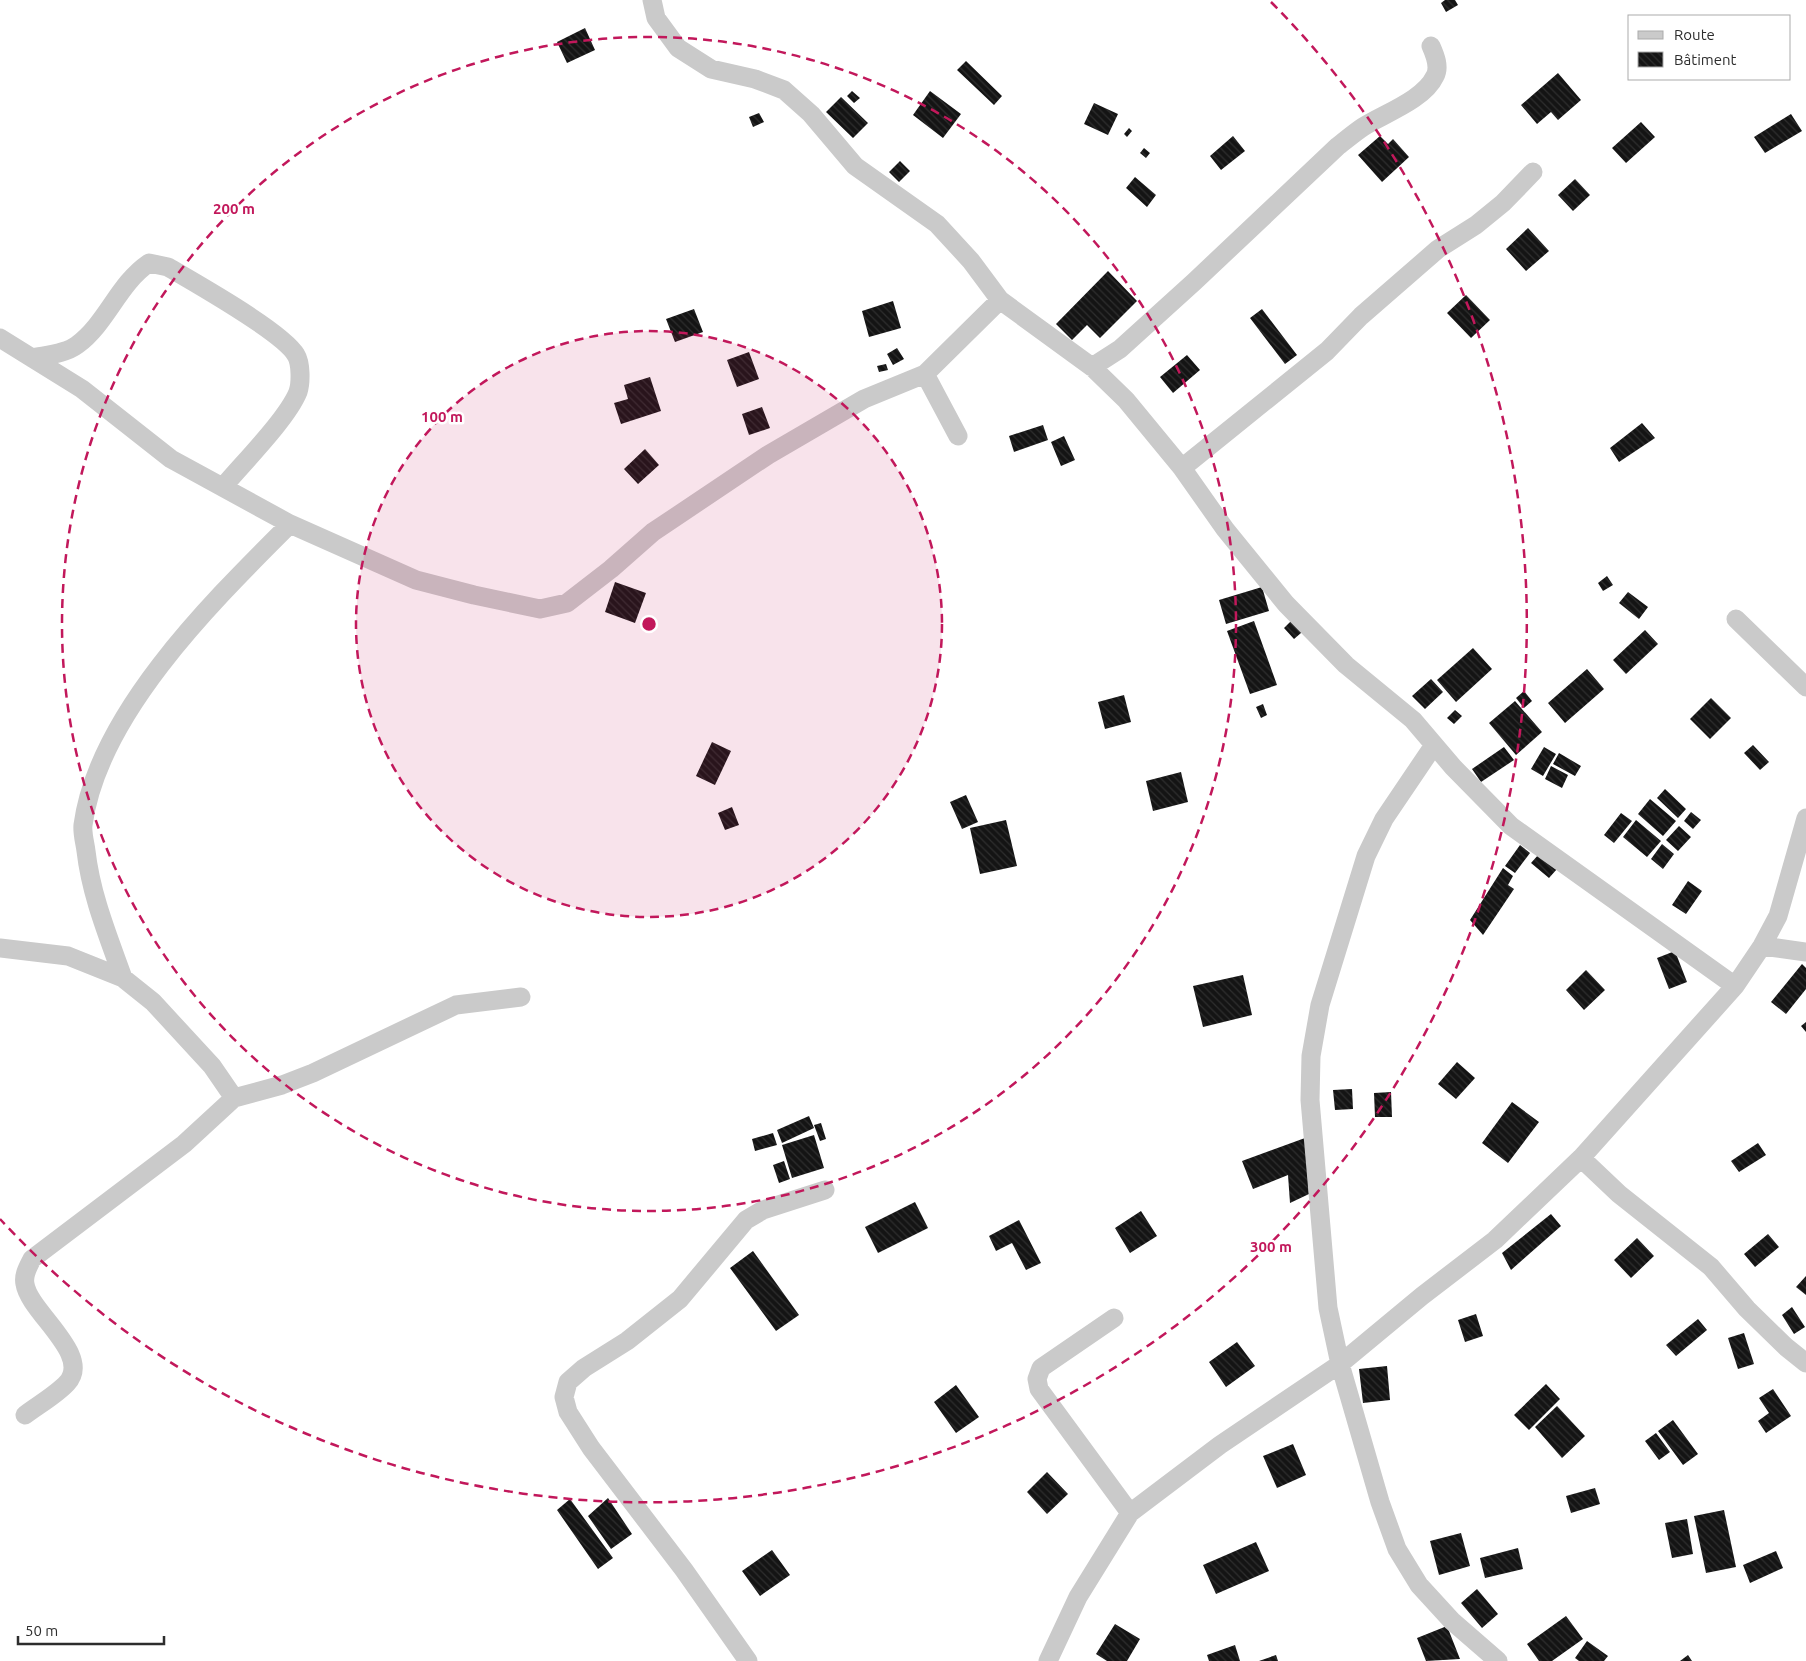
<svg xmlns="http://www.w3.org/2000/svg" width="1806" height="1661" font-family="Ubuntu,sans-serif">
	<defs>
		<pattern id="building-back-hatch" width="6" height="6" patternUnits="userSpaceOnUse" patternTransform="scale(1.25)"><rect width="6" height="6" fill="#141414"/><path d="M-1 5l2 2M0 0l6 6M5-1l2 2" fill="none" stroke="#2e2e2e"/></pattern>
	</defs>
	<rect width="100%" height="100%" fill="#fff"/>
	<path fill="url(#building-back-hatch)" d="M1445 0H1455L1458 5 1446 12 1441 3Z
		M585 28 595 50 567 63 557 42Z
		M966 61 1002 96 994 105 957 70Z
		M1558 73 1581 100 1558 120 1551 112 1537 124 1521 105Z
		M852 91 860 98 854 103 847 96Z
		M930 91 961 114 943 138 913 115Z
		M841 97 868 123 853 138 826 112Z
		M1094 103 1118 114 1108 135 1084 124Z
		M759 113 764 122 753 127 749 117Z
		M1791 114 1802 131 1765 153 1754 137Z
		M1641 122 1655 137 1626 163 1612 148Z
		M1129 128 1132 131 1127 137 1124 134Z
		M1233 136 1245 151 1221 170 1210 156Z
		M1380 136 1388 144 1393 139 1409 157 1382 182 1358 155Z
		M1144 148 1150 153 1146 158 1140 153Z
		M900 161 910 171 899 182 889 172Z
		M1135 177 1156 195 1147 207 1126 188Z
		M1575 179 1590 195 1573 211 1558 195Z
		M1528 228 1549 251 1526 271 1506 249Z
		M1108 271 1137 301 1100 338 1087 325 1072 340 1056 324Z
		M1466 295 1490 320 1471 338 1447 313Z
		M893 301 901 328 869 337 862 311Z
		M694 309 703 332 675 342 666 319Z
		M1262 309 1297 355 1285 364 1250 318Z
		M897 348 904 359 893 365 887 354Z
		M749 352 759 379 737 387 727 360Z
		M1187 355 1200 370 1173 393 1160 377Z
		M886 364 888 370 879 372 877 366Z
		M650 377 661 411 621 424 614 403 628 399 624 385Z
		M762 407 770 428 749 435 742 414Z
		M1642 423 1655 438 1619 462 1610 448Z
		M1043 425 1048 440 1014 452 1009 436Z
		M1064 436 1075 460 1061 466 1051 442Z
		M645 449 659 465 638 484 624 469Z
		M1607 576 1613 585 1603 591 1598 583Z
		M615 582 646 593 635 623 605 612Z
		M1262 587 1269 611 1226 624 1219 600Z
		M1628 592 1648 607 1639 619 1619 603Z
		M1297 615 1308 627 1294 639 1284 628Z
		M1254 621 1277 685 1250 694 1227 631Z
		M1645 630 1658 644 1626 674 1613 660Z
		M1473 648 1492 669 1456 702 1437 680Z
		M1587 669 1604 689 1565 723 1548 703Z
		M1431 679 1443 692 1425 709 1412 696Z
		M1524 691 1532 701 1524 708 1516 698Z
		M1124 695 1131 722 1105 729 1098 702Z
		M1711 698 1731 718 1710 739 1690 719Z
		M1515 701 1542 732 1516 755 1489 723Z
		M1263 704 1267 715 1261 718 1256 707Z
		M1455 710 1462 716 1454 724 1447 718Z
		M712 742 731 751 715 785 696 776Z
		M1753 745 1769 762 1760 770 1744 753Z
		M1504 747 1514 760 1481 782 1472 769Z
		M1544 747 1556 754 1543 776 1531 769Z
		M1559 753 1581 766 1575 776 1553 764Z
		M1551 766 1568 775 1562 788 1545 779Z
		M1181 772 1188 802 1153 811 1146 781Z
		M1665 789 1686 809 1678 818 1657 798Z
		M966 795 978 822 962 829 950 802Z
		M1650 799 1676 821 1663 836 1638 814Z
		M732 807 739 825 725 830 718 813Z
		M1691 812 1701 820 1693 829 1684 821Z
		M1621 813 1632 821 1614 843 1604 835Z
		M1006 820 1017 866 980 874 970 828Z
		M1636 820 1661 841 1647 857 1623 837Z
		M1679 826 1691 837 1678 851 1666 840Z
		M1662 844 1674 854 1663 869 1651 859Z
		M1520 845 1530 853 1515 873 1505 866Z
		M1539 854 1557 869 1549 878 1531 863Z
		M1503 868 1513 876 1508 885 1514 889 1483 935 1470 920Z
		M1688 881 1702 891 1686 914 1672 905Z
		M1675 951 1687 982 1669 989 1657 958Z
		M1802 964 1806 968V989L1786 1014 1771 1002Z
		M1586 970 1605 990 1584 1010 1566 990Z
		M1243 975 1252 1015 1203 1027 1193 986Z
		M1806 1022V1032L1801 1026Z
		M1457 1062 1475 1078 1456 1099 1438 1084Z
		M1352 1089 1353 1109 1335 1110 1333 1090Z
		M1391 1092 1392 1117H1375L1374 1093Z
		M1512 1102 1539 1122 1508 1163 1482 1143Z
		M809 1116 814 1128 782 1143 777 1130Z
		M821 1123 826 1139 820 1141 814 1125Z
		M773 1133 777 1145 755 1151 752 1139Z
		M814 1135 824 1168 792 1178 782 1145Z
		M1305 1138 1309 1194 1290 1203 1288 1175 1253 1189 1242 1161Z
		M1758 1143 1766 1155 1739 1172 1731 1161Z
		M784 1161 790 1179 779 1183 773 1165Z
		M915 1202 928 1228 878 1253 865 1227Z
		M1141 1211 1157 1236 1130 1253 1115 1228Z
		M1551 1214 1561 1226 1511 1270 1502 1253Z
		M1019 1220 1041 1263 1026 1270 1012 1243 996 1251 989 1236Z
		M1768 1234 1779 1247 1755 1267 1744 1254Z
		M1637 1238 1654 1256 1631 1278 1614 1260Z
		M753 1251 799 1315 776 1331 730 1268Z
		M1806 1276V1295L1796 1287Z
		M1792 1307 1805 1327 1794 1334 1782 1315Z
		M1476 1314 1483 1336 1465 1342 1458 1320Z
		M1698 1319 1707 1330 1676 1356 1666 1345Z
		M1744 1333 1754 1364 1738 1369 1728 1338Z
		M1237 1342 1255 1366 1226 1387 1209 1362Z
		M1387 1366 1390 1400 1363 1403 1359 1369Z
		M1546 1384 1560 1399 1529 1430 1514 1415Z
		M956 1385 979 1417 956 1433 934 1402Z
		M1773 1389 1791 1416 1766 1433 1758 1421 1769 1413 1759 1398Z
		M1557 1406 1585 1436 1562 1458 1535 1427Z
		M1673 1420 1698 1454 1683 1465 1658 1431Z
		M1656 1433 1670 1452 1659 1460 1645 1441Z
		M1293 1444 1306 1475 1277 1488 1263 1456Z
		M1047 1472 1068 1494 1047 1514 1027 1492Z
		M1595 1488 1600 1504 1571 1513 1566 1496Z
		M608 1498 632 1534 611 1549 588 1516Z
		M570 1499 613 1558 598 1569 557 1510Z
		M1724 1510 1736 1567 1706 1573 1694 1516Z
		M1687 1519 1693 1554 1672 1558 1665 1523Z
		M1461 1533 1470 1566 1439 1575 1430 1541Z
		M1256 1542 1269 1571 1216 1594 1203 1565Z
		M1518 1548 1523 1569 1485 1578 1480 1558Z
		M772 1550 790 1575 760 1596 742 1571Z
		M1776 1551 1783 1568 1750 1583 1743 1565Z
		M1477 1589 1498 1614 1482 1628 1461 1603Z
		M1566 1616 1583 1639 1552 1661H1539L1527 1644Z
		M1115 1624 1140 1639 1127 1661H1107L1096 1654Z
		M1447 1626 1460 1659 1426 1661 1417 1638Z
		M1587 1641 1608 1656 1604 1661H1579L1575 1658Z
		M1235 1645 1240 1661H1209L1207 1655Z
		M1276 1655 1278 1661H1259Z
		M1688 1655 1692 1661H1680Z"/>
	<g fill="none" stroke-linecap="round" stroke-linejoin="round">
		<path stroke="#cacaca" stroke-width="19" d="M652 0 656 18 678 48 711 69 755 79 784 90 811 114 855 166 937 224 971 261 1000 300 1092 367 1126 400 1182 468 1225 529 1286 604 1346 665 1413 720 1453 767 1511 826 1735 986
			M0 338 82 389 171 459 290 524 416 580 474 595 540 609 567 603 611 569 653 532 768 455 864 399 925 374 1000 300
			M32 358C46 355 65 354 77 345 107 323 118 284 149 263L168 267C195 283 283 332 296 355 301 363 301 383 298 392 287 419 243 463 223 487
			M1092 367 1120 349 1194 282 1338 146C1346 140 1354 133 1363 127 1383 114 1424 100 1435 76 1440 67 1435 55 1431 46
			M925 374 958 436
			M1182 468 1327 351 1361 316 1438 249 1476 225 1503 203 1533 172
			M1736 619 1806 687
			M1434 745 1384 819 1366 856 1320 1005 1311 1056 1310 1100 1328 1308 1340 1364 1380 1502 1397 1549 1419 1585 1452 1621 1498 1661
			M1762 946 1806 952
			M0 948 68 956 123 978 153 1002 212 1066 234 1098
			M123 978C108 936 91 895 86 851 85 843 82 833 83 825 98 713 214 600 290 524
			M1581 1158 1619 1194 1711 1267 1747 1309 1786 1347 1806 1363
			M1114 1318 1041 1368 1037 1379 1039 1389 1130 1513
			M25 1415C38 1405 56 1395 67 1383 93 1355 29 1312 25 1284 23 1275 28 1267 32 1259L184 1144 234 1098 282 1085 313 1073 456 1005 521 997
			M748 1661 684 1570 591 1448 568 1412 564 1397 568 1382 584 1368 627 1341 680 1299 746 1220 763 1210 825 1190
			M1048 1661 1078 1597 1130 1513 1220 1445 1340 1364 1422 1296 1495 1240 1581 1158 1735 986 1762 946 1778 916 1806 818"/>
	</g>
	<circle cx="649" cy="624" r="293" fill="#c2185b" fill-opacity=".12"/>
	<g fill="none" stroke="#c2185b" stroke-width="2.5" stroke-dasharray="9 6">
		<circle cx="649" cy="624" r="293"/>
		<circle cx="649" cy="624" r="587"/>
		<path d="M1271 2A880 880 0 1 1 0 1219"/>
	</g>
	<circle cx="649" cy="624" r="8" fill="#c2185b" stroke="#fff" stroke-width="2.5"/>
	<g font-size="15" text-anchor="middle" font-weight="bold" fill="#c2185b" stroke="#fff" stroke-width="5" stroke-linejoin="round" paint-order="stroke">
		<text x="234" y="214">200 m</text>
		<text x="442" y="422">100 m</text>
		<text x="1271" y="1252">300 m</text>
	</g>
	<rect x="1628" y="15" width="162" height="65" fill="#ffffff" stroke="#ababab"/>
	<rect x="1638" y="31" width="25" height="8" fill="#cacaca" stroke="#ababab"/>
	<text x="1674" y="40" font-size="15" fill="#2d2d2d">Route</text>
	<rect x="1638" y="52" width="25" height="15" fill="url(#building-back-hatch)" stroke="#ababab"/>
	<text x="1674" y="65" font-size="15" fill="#2d2d2d">Bâtiment</text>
	<path d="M18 1636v8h146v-8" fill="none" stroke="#2d2d2d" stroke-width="2.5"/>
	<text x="25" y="1636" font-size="15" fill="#2d2d2d" stroke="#ffffff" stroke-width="4" paint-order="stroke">50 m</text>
</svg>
